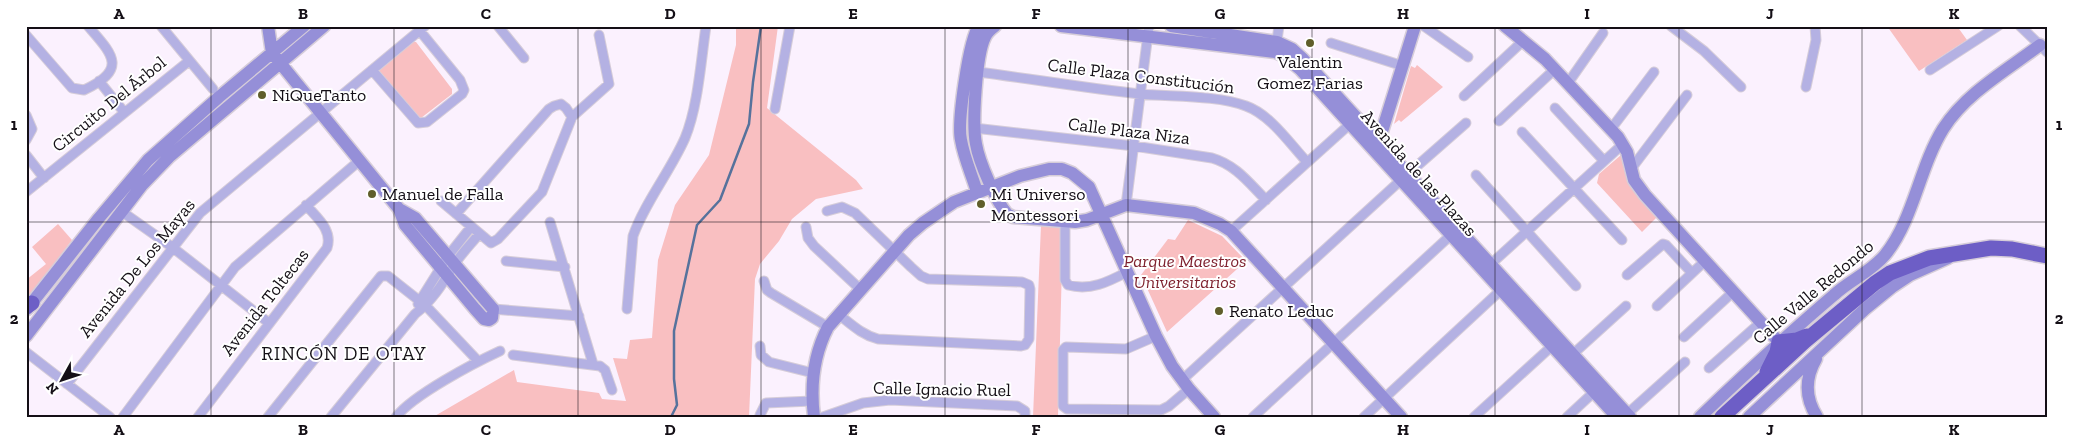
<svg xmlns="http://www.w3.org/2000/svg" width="2073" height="443" font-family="'Zilla Slab',serif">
	<rect width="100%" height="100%" fill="#fbf1fe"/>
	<path fill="#f9bfc1" d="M736 26H778L767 108 856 180 863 189 816 199 792 219 779 241 760 264 755 279 749 417H433L514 370 517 382 599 393 602 399 626 401 613 358 627 359 630 340 652 338 658 260 675 205 709 155 736 45Z
		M1887 26H1957L1967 40 1919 71Z
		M412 42H416L452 89V94L421 118 416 117 379 72 380 68Z
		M1417 65 1443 87 1401 122 1399 120 1394 124 1411 66 1415 68Z
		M1621 155 1625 161 1629 183 1657 217 1642 232 1597 183 1599 174Z
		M1188 220 1222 236 1246 261 1167 332 1141 275 1168 239 1175 240Z
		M58 224 72 240 34 291 26 298V280L46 264 32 247Z
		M1041 225 1063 226 1058 417H1033Z"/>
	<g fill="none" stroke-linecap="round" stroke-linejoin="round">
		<path stroke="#56729c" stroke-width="2.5" d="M671 417 677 405 674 379V331L697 225 720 200 749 124 753 82 761 26"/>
		<defs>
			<path id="street" d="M161 26 213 89
				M498 26 524 58
				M1424 26 1468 57
				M1671 26 1704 51 1741 87
				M2020 26 2047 52
				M26 35 72 88 84 90C129 69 112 54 88 26
				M1331 43 1403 66
				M1276 47 1279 26
				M372 70 418 123 427 122 462 94 464 90 460 80 420 31
				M1930 70 1998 26
				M978 72C1032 79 1086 88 1140 94 1172 97 1217 95 1246 106 1271 115 1290 144 1307 162
				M99 81 124 112
				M1568 83 1603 33
				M1806 87 1816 40 1815 26
				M1464 96 1524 40
				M1555 108 1604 161
				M775 109 790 26
				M26 115 32 129 26 140
				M1499 121 1555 69
				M974 128 1134 146 1212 158C1236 165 1249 183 1266 200
				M1611 129 1654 72
				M1522 132 1622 240
				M26 155 44 178
				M1631 169 1687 95
				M1409 173 1466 123
				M1476 175 1576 286
				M26 192 189 61
				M441 201 491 243 498 239 542 192 572 117 609 84 599 35
				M1126 205 1149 26
				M121 211 172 247 269 323
				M827 211 842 207 855 213 911 267 921 276 928 279 1022 282 1029 285 1030 289 1029 339 1025 345 1021 346 878 339C862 335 851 324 838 314
				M456 214 549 109 554 106 561 104 566 108 572 117
				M550 222 593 364
				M1065 222V280L1068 285C1090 291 1108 282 1127 272
				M806 227 808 238 814 246 860 289
				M1231 231 1350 124
				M506 261 565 267
				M1492 263 1623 144
				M1627 275 1663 244 1666 245 1692 273
				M764 281 767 290 771 293 828 327
				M418 304 448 256 471 227
				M1657 306 1705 261
				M493 309 579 316
				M627 309 633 236C645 202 670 172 685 138 698 107 701 60 706 26
				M1156 336 1126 349 1066 347 1063 350V406L1067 409 1161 410 1169 406 1189 389
				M1684 337 1733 292
				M760 346 761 355 769 362 813 373
				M26 352 110 417
				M1573 354 1626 306
				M513 355 600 366 605 370 612 390
				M1709 368 1761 322
				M1182 380 1401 180
				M67 384 200 213 425 26
				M1627 414 1685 362
				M760 415 766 403 812 401
				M123 417 235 267 359 161
				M198 417 327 248C333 230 317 218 306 205
				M268 417 381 276H388L426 306 478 361
				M331 417 415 314C433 300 443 283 454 265 461 254 471 244 479 234
				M396 417C413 395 474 363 500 351
				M823 417 863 403 890 400 1017 406 1025 411V417
				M1253 417 1451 235
				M1364 417 1501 290
				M1474 417 1552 346
				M1567 417 1594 392"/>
			<path id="secondary" d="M268 26 272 53 399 209 415 218 493 309 492 318 489 320 484 319 475 309 405 225 399 209
				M995 26C991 29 987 32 985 37 976 55 972 124 976 144 979 162 996 201 1007 214L1013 217 1075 222 1087 220 1126 205 1194 213 1220 224 1231 231 1401 417
				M1061 26 1275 52 1284 56 1300 69 1617 417
				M1171 26 1277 42 1292 49 1303 59 1630 417
				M1505 26 1545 59 1618 137 1627 152 1634 180 1645 195 1779 342
				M1379 141 1415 26
				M977 192C972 175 964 158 961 140 957 123 969 39 979 26
				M27 309 99 218 148 160 219 97 304 26
				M26 336 142 185 169 157 324 26
				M1816 359C1805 378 1805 398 1817 417
				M814 417C810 385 813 356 828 327L909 235 923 223 954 202 1020 176 1049 169H1062L1072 173 1089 187 1156 336 1172 366 1189 389 1214 417
				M1700 417C1744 375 1788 334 1834 295 1850 280 1871 272 1885 255 1914 219 1919 168 1943 129 1966 93 2007 70 2040 45
				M1749 417 1865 309 1892 287 1910 275 1948 258"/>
			<path id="highway" d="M26 307 32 303
				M1767 372 1777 352 1779 342 1797 340 1807 336
				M1722 417 1805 341 1875 283 1890 273 1929 258 1991 248 2012 249 2047 256"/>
		</defs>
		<use href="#street" stroke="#d6cdd9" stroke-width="11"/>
		<use href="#secondary" stroke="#d6cdd9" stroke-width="15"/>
		<use href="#highway" stroke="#d6cdd9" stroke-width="18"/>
		<use href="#street" stroke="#b4b1e3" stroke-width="9"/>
		<use href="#secondary" stroke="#958fd8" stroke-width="12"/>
		<use href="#highway" stroke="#6d5ec6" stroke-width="15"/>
	</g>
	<path fill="none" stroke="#140f16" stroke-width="1" stroke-opacity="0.55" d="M211 26V417M394 26V417M578 26V417M761 26V417M945 26V417M1128 26V417M1312 26V417M1495 26V417M1679 26V417M1862 26V417M26 222H2047"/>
	<g fill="#605e2b" stroke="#fff" stroke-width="2">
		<circle cx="1310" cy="43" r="5"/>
		<circle cx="262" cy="95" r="5"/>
		<circle cx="372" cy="194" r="5"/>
		<circle cx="981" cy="204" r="5"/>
		<circle cx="1219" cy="311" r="5"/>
	</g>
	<g text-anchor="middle" stroke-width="4" stroke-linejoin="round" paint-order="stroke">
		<g font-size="18" fill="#140f16" stroke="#fff" text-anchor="start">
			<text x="1310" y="68" text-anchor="middle">Valentin<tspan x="1310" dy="21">Gomez Farias</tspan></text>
			<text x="272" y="101">NiQueTanto</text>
			<text x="382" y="200">Manuel de Falla</text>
			<text x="991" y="200">Mi Universo<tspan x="991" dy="21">Montessori</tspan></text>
			<text x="1229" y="317">Renato Leduc</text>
		</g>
		<g font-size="18" fill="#140f16" stroke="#fff">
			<text transform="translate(1141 76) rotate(7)" y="6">Calle Plaza Constitución</text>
			<text transform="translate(109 104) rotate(-39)" y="6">Circuito Del Árbol</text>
			<text transform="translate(1129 131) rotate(7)" y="6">Calle Plaza Niza</text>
			<text transform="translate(1419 173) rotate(48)" y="6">Avenida de las Plazas</text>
			<text transform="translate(137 268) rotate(-51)" y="6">Avenida De Los Mayas</text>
			<text transform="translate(1813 292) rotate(-40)" y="6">Calle Valle Redondo</text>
			<text transform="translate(265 302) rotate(-52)" y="6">Avenida Toltecas</text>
			<text transform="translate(942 389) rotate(1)" y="6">Calle Ignacio Ruel</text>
		</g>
		<g font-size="18" font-style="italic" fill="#7f222f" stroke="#fff">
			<text x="1185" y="267">Parque Maestros<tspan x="1185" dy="21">Universitarios</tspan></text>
		</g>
		<g font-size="19" letter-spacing="1" fill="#140f16" stroke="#fff">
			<text x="344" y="360">RINCÓN DE OTAY</text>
		</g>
	</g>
	<rect width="2073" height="443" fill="none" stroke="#ffffff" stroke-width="55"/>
	<g transform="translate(62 380) rotate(230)" stroke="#ffffff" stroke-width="4" paint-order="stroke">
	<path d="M0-4L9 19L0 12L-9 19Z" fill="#140f16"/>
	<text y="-8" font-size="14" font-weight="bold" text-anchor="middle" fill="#140f16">N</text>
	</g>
	<rect x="28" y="28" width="2018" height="388" fill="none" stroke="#140f16" stroke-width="2"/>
	<g font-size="16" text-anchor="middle" font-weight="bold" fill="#140f16">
		<text x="119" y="19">A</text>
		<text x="303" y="19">B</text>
		<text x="486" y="19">C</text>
		<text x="670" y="19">D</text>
		<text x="853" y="19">E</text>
		<text x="1036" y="19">F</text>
		<text x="1220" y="19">G</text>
		<text x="1403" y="19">H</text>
		<text x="1587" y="19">I</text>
		<text x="1770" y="19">J</text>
		<text x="1954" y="19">K</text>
		<text x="14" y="130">1</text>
		<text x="2059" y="130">1</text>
		<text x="14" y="324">2</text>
		<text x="2059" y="324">2</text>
		<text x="119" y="435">A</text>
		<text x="303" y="435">B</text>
		<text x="486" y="435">C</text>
		<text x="670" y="435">D</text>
		<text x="853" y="435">E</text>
		<text x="1036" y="435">F</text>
		<text x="1220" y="435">G</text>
		<text x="1403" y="435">H</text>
		<text x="1587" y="435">I</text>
		<text x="1770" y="435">J</text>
		<text x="1954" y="435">K</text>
	</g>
</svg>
